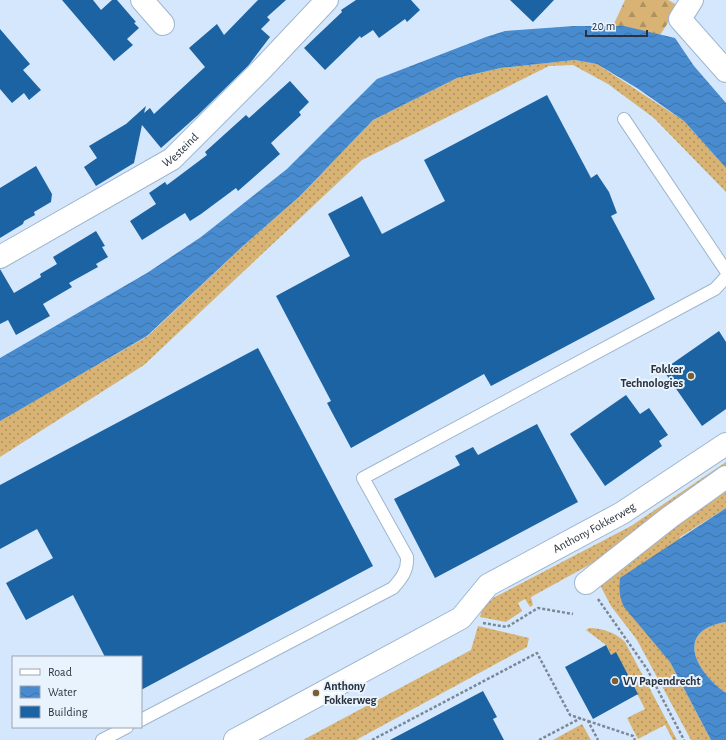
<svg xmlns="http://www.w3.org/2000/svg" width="726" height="740" font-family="'Alegreya Sans',sans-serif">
	<defs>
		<pattern id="grass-dots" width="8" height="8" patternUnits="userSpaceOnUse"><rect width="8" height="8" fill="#d8b373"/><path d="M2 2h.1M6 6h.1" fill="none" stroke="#af9260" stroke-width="1.8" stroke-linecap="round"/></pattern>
		<pattern id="forest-firs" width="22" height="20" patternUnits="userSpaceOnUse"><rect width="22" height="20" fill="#d8b373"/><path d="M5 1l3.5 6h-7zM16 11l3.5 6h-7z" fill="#af9260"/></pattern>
		<pattern id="water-waves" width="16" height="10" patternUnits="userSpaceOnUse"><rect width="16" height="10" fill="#488ccf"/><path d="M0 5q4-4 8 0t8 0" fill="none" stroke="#3c73a9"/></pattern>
	</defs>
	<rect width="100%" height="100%" fill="#d4e7fc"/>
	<path fill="url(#grass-dots)" d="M575 60 597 64 684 121 726 168V192L654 118 608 84 573 65 549 66 362 160 144 365 0 457V420L148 336 243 246 300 196 373 120 457 78 501 68Z
		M726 462V469L591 564 531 597 533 605 530 607 525 599 518 603 522 611 506 622 480 617 482 609 493 598 631 526Z
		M726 483V508L680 537 652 638 670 662 711 740H691L637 640 611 606 601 587V584Z
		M726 622V693C696 672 673 631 726 622Z
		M478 626 529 638 527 647 356 740H303L471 650Z
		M589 628C603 628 616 633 625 642L677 740H673L665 725 638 739 627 718 645 709 616 653 611 655 606 645 586 630Z
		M582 724 591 740H553Z"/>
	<path fill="url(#forest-firs)" d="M625 0H668L679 6 660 35 613 26Z"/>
	<path fill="url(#water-waves)" d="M574 26H624L675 38 694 66 726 103V168L684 121 637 88 597 64 575 60 501 68 457 78 373 120 300 196 243 246 147 336 0 421V358L147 273 201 237 287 169 377 79 486 37 505 31Z
		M726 508V622C673 631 696 672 726 693V740H711L670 662 624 607C619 597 619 589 620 578Z"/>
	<path fill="#1c63a3" d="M62 0H93L101 10 112 0H117L136 22 134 23 139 28 127 39 133 45 114 61Z
		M258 0H286L267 17 270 20 261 29 270 37 248 66 197 116 161 148 142 125 134 163 96 186 84 167 97 158 89 146 126 124 146 106 144 113 150 108 154 114 205 67 189 48 217 24 224 35Z
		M356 0H411L420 10 407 22 405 19 379 38 373 30 361 38 360 36 325 70 304 48 342 12 341 10Z
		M510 0H554L533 22Z
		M0 29 30 64 23 70 41 90 29 100 24 93 12 103 0 89Z
		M290 81 309 102 299 112 301 115 271 143 280 154 238 191 236 188 201 214 190 221 185 213 142 240 130 221 156 204 149 193 165 182 167 185 207 155 205 152 246 115 249 118Z
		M547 95 591 178 597 174 609 192 617 213 611 216 655 299 491 386 484 374 351 448 327 403 331 401 276 296 350 256 328 214 362 196 382 234 445 201 424 160Z
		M36 166 52 194 51 202 34 212 35 215 24 221 23 224 0 238V188Z
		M96 231 105 246 102 247 108 257 96 264 98 267 69 283 72 287 43 304 50 316 16 335 8 320 0 324V269L14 293 41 277 40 274 57 264 53 257Z
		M719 331 726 342V409L702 426 663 370Z
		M258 348 373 566 141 690V657H105L73 595 26 620 6 583 53 558 37 529 0 549V485Z
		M626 395 640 414 649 408 668 435 659 441 662 446 605 486 570 434Z
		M537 424 578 502 435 578 394 499 460 465 455 456 473 447 478 455Z
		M606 645 611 655 616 652 638 694 593 719 565 667Z
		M483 691 497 717 493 719 504 740H390Z"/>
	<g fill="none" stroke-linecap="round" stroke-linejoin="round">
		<defs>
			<path id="lane" d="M624 119 726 271
				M141 720 393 588C401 579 408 571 407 557L363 478 715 289 726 277
				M102 740 127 727"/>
			<g id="street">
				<path d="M142 0 163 24"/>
				<path d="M692 0 680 19 726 71"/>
				<path d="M586 583 670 517 726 477"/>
				<path id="s1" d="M235 740 461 618 488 585 622 513 726 444"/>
			</g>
			<g id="secondary">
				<path id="s2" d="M0 257 172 159 261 70 327 0"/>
			</g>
		</defs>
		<use href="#lane" stroke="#9fb6cf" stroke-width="14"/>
		<use href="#street" stroke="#9fb6cf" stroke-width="24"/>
		<use href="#secondary" stroke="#9fb6cf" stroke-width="24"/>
		<path stroke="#7a8897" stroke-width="2.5" stroke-dasharray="3 2" stroke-linecap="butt" d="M598 599 647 669 684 740
			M483 623 507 627 538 608 573 614
			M588 721 633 736 635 740
			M372 740 537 653 570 715 588 721 598 740
			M539 740 581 718"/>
		<use href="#lane" stroke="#fff" stroke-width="12"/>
		<use href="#street" stroke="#fff" stroke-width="22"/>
		<use href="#secondary" stroke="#fff" stroke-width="22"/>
	</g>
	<g fill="#795f31" stroke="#e9f3fe" stroke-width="1.5">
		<circle cx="691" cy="376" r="4"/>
		<circle cx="615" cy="681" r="4"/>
		<circle cx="316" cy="693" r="4"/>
	</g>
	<g text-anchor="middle" stroke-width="4" stroke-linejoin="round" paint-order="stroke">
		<g font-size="12" fill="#2a333d" stroke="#e9f3fe">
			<text dy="4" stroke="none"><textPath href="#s2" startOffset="210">Westeind</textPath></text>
			<text dy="4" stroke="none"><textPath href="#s1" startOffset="420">Anthony Fokkerweg</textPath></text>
		</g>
		<g font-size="12" font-weight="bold" fill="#2a333d" stroke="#e9f3fe" text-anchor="start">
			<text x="683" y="373" text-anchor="end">Fokker<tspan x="683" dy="14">Technologies</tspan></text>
			<text x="623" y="685">VV Papendrecht</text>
			<text x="324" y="690">Anthony<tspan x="324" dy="14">Fokkerweg</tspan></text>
		</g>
	</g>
	<rect x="12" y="656" width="130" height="72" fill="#e9f3fe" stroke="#9da6b1"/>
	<rect x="20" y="669" width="20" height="6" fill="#ffffff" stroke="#9da6b1"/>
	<text x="48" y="676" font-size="12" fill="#2a333d">Road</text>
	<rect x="20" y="686" width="20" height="12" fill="url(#water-waves)" stroke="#9da6b1"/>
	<text x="48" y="696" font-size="12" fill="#2a333d">Water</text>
	<rect x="20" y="706" width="20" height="12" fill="#1c63a3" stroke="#9da6b1"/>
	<text x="48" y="716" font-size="12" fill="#2a333d">Building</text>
	<path d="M586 30v6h61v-6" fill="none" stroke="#2a333d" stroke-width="2"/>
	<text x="592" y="30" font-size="12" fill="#2a333d" stroke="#e9f3fe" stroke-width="3" paint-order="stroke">20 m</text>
</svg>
